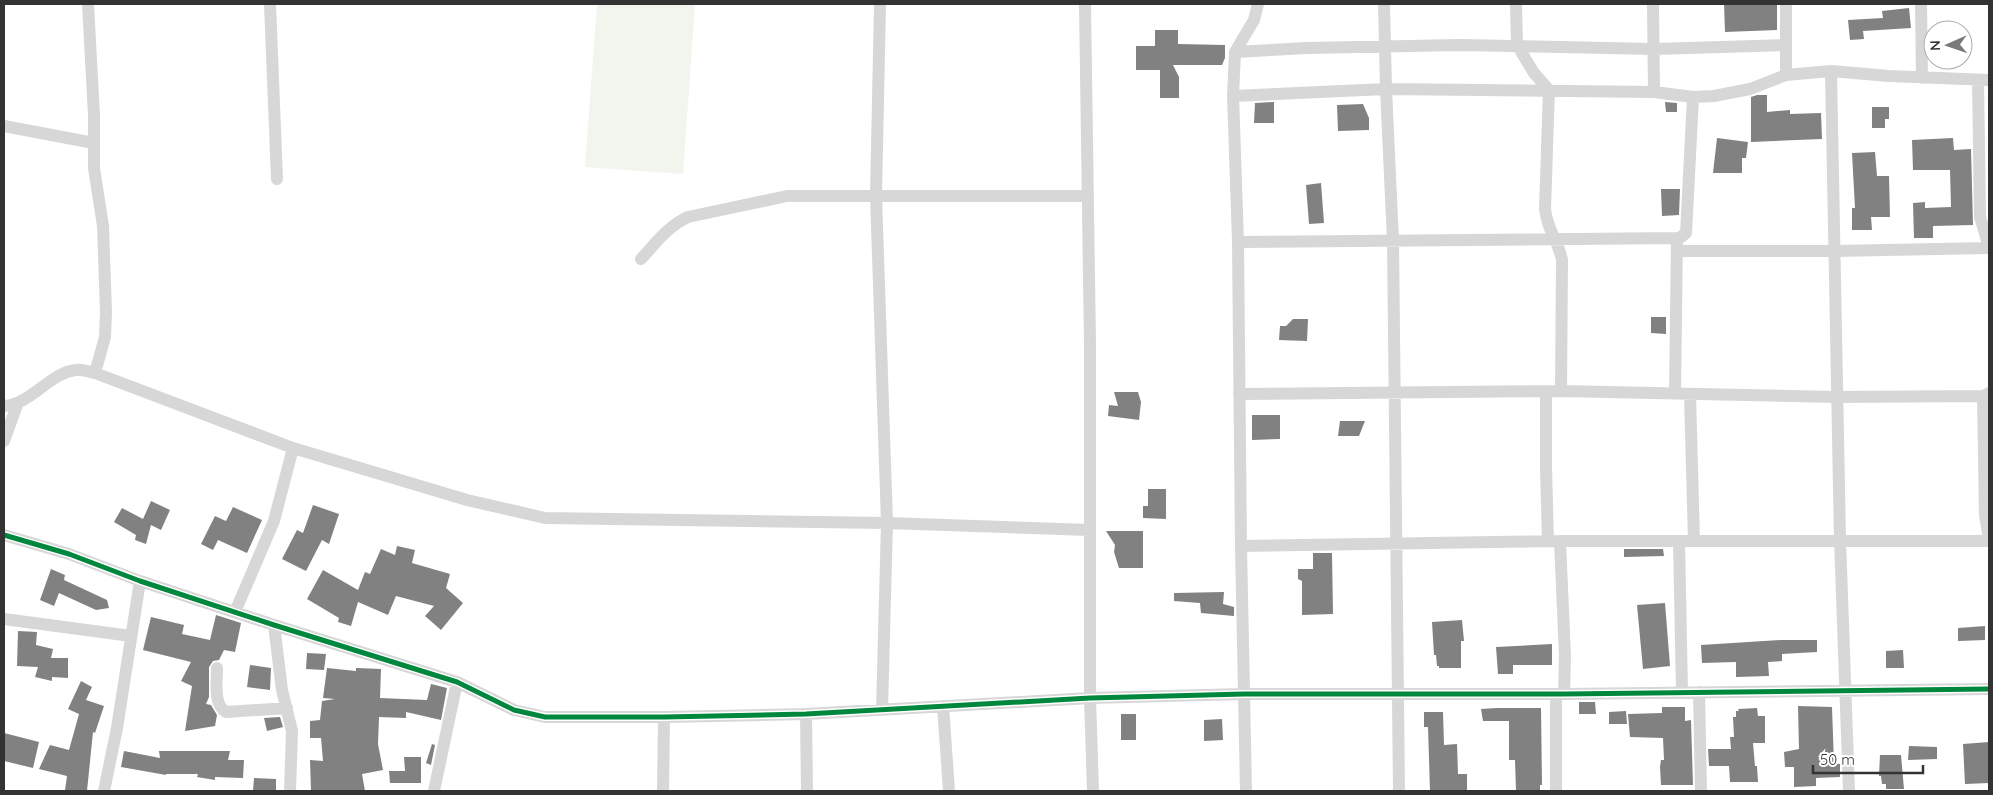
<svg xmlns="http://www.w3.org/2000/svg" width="1993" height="795" font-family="Quicksand,sans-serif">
	<rect width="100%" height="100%" fill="#fff"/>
	<path fill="#f1f5ed" d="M597 4H695L683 174 585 167Z"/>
	<path fill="#818181" d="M1724 4H1777V30L1725 32Z
		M1909 8 1911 28 1863 31 1864 39 1850 40 1848 20 1883 18 1882 11Z
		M1155 30H1178V44L1225 45V58L1222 65H1173L1179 77V98H1160V70H1136V46H1155Z
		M1757 95H1767V112L1790 110V114L1821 113 1822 139 1751 142V97Z
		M1274 102V123H1254L1255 103Z
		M1665 102 1677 103V112H1666Z
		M1363 104 1369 118V130L1338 131 1337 105Z
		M1872 107H1889V119H1885V128H1872Z
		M1717 138 1748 142 1746 158H1742V173H1713Z
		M1953 138 1954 150 1971 149 1973 225 1933 226V238H1914L1913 203 1925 202V208L1951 207 1950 170H1913L1912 140Z
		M1875 152 1877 176H1889L1890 217H1871L1872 230H1852V208H1855L1852 153Z
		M1321 183 1324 223 1309 224 1306 185Z
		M1661 189H1680L1679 215 1662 216Z
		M1651 317H1666V334L1651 333Z
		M1293 319H1308L1307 341 1279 340 1280 326H1286Z
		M1114 392H1138L1141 402 1139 420 1108 416 1109 405 1118 406Z
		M1252 415H1280V439L1252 440Z
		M1340 421H1365L1359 436H1338Z
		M1148 489H1166V519L1143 518V506H1148Z
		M151 501 170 510 161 530 151 525 146 544 135 540 136 535 114 522 122 508 143 519Z
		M313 505 339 514 329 544 322 540 306 571 282 559 297 530 303 533Z
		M233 507 262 520 247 553 218 540 213 550 201 544 215 516 226 521Z
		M1106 531H1143V568H1119L1114 552 1115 545Z
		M397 546 415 550 412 563 450 574 446 588 463 603 441 630 425 616 434 606 396 596 388 615 358 602 351 626 338 622 339 618 307 599 323 570 358 590 365 572 370 574 381 549 395 555Z
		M1624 549H1663L1664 556 1624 557Z
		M1313 553H1332L1333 614 1302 615V581L1298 579V569H1313Z
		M51 569 65 575 64 580 107 600 109 608 96 610 59 593 54 606 40 600Z
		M1224 592 1223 604 1234 607V616L1201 613 1200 603 1174 601V593Z
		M1665 603 1670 666 1643 669 1637 605Z
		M216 615 241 623 235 652 224 650 219 660 213 661 209 667V697L206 704 211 705 217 715 215 726 185 731 192 686 181 681 191 662 143 650 151 617 184 625 182 634 210 640Z
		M1462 620 1464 641H1461V668H1439V666H1437L1436 655H1434L1432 622Z
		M1985 626V640L1958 641V628Z
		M18 631 37 632 36 645 53 649 51 658H68V678L52 677V681L35 677 38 667 17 666Z
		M1781 640H1817V652L1782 654V661L1768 662 1769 676 1736 677V662L1702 663 1701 645Z
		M1552 644V665H1513V674H1498L1496 647Z
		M1903 650 1904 668H1886V651Z
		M307 653 326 654 324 670 306 669Z
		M250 665 271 668 270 690 247 687Z
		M327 668 356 671V668L381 669 380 698 427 700 431 684 447 688 441 720 406 712V718L379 717 378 744 383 770 362 774 365 791H311L310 760 323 761 321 738H310V721L320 720 322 701 335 699 323 698Z
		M81 681 92 687 86 700 104 706 95 733 93 732 87 791 65 790 67 776 39 769 50 745 69 750 79 714 68 709Z
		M1579 702H1595L1596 714H1579Z
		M1798 706 1832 707 1834 764H1840V777L1816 778V786L1794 787V767H1785L1784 752 1799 749Z
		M1662 707H1685V721L1691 720 1693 785H1661L1660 767 1661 760H1664L1663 738 1630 737 1628 714 1662 713Z
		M1497 708H1541L1542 785H1540V791H1516L1515 760H1509V721H1483L1481 709Z
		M1757 708 1758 716H1765V743H1753L1755 766H1757L1758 782H1730L1729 766H1709L1708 749H1731L1730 737H1734L1733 717H1736V711H1739L1738 709Z
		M1626 711 1627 724H1609V712Z
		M1424 712H1443L1444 745 1457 744 1458 774H1467V791H1430L1428 727H1424Z
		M1121 714H1136V740H1121Z
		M280 717 283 727 267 731 264 718Z
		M1222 719 1223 740 1204 741V720Z
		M4 733 39 742 33 768 4 761Z
		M1989 742V783L1965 784 1963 744Z
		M432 744 435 745 431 765 426 763Z
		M1909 746 1937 747V759L1908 760Z
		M124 751 160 758 159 751H230L228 760H244L243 778 215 777V780L197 777 198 774H166V775L121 767Z
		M1880 755H1901L1904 789H1886V784H1882L1881 776H1879Z
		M404 757H421V783H390L389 771H405Z
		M254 778 276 779V791H253Z"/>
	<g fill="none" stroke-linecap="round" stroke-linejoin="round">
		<path stroke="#d7d7d7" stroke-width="12" d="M88 4 94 116V168L103 226 106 312 105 337 95 373
			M270 4 277 179
			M880 4 876 196 887 523 882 710
			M1085 4 1090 345V698L1093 791
			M1384 4 1386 89 1393 241 1399 791
			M1516 4 1517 45 1534 73 1549 90 1545 208C1547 231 1558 239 1562 260L1561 391
			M1653 4 1654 92
			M1786 4V75
			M1921 4 1922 78
			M1235 52 1307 48 1460 45 1654 49 1786 45
			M1831 71 1840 540 1849 791
			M1978 80 1980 217 1989 247
			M1233 96 1386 89 1654 92 1693 97 1714 96 1750 89 1786 75 1831 71 1889 76 1989 80
			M4 126 94 143
			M1238 242 1677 238
			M1678 251H1834L1989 248
			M641 259C655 244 668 226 688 217L787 196H1088
			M1546 391V468L1548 541
			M1675 393 1677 238 1681 237 1686 233 1693 97
			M1239 394 1561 391 1837 397 1983 396 1989 393
			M1690 395 1694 541
			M1983 396 1985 515 1989 539
			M4 406C32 404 49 373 76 370 82 369 89 372 95 373L293 448 467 500 545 518 887 523 1090 530
			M4 441 17 405
			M4 535 69 554 140 581 274 625 457 682 514 710 545 717H664L806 714 1090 698 1244 694H1564L1989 689
			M1560 541 1565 656 1564 694
			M1679 541 1682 692
			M1241 546 1560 541H1989
			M235 612 274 521 293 448
			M4 619 131 636
			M274 625 282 690 292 731 290 791
			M217 668C217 682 213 704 226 712L287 708
			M1699 692 1701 791
			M1556 694V791
			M943 706 949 791
			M806 714 807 791
			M104 791 117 728 140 581
			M434 791 457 682
			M663 791 664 717
			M1246 791 1241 546 1238 242 1233 96 1235 52 1254 20 1258 4"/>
		<defs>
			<path id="cycleway" d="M4 535 69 554 140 581 274 625 457 682 514 710 545 717H664L806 714 1090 698 1244 694H1564L1989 689"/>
		</defs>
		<use href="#cycleway" stroke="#fff" stroke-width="8"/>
		<use href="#cycleway" stroke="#00873e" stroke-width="5"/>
	</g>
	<rect width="1993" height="795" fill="none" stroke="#333333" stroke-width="10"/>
	<g transform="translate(1948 45) rotate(268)"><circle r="24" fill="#ffffff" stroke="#adadad"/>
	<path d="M0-4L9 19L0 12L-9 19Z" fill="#7a7a7a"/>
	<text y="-8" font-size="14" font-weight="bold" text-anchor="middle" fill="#333333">N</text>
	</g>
	<path d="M1813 765v8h110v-8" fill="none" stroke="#333333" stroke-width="2.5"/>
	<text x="1820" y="765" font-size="15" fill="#333333" stroke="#ffffff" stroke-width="4" paint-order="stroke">50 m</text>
</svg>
